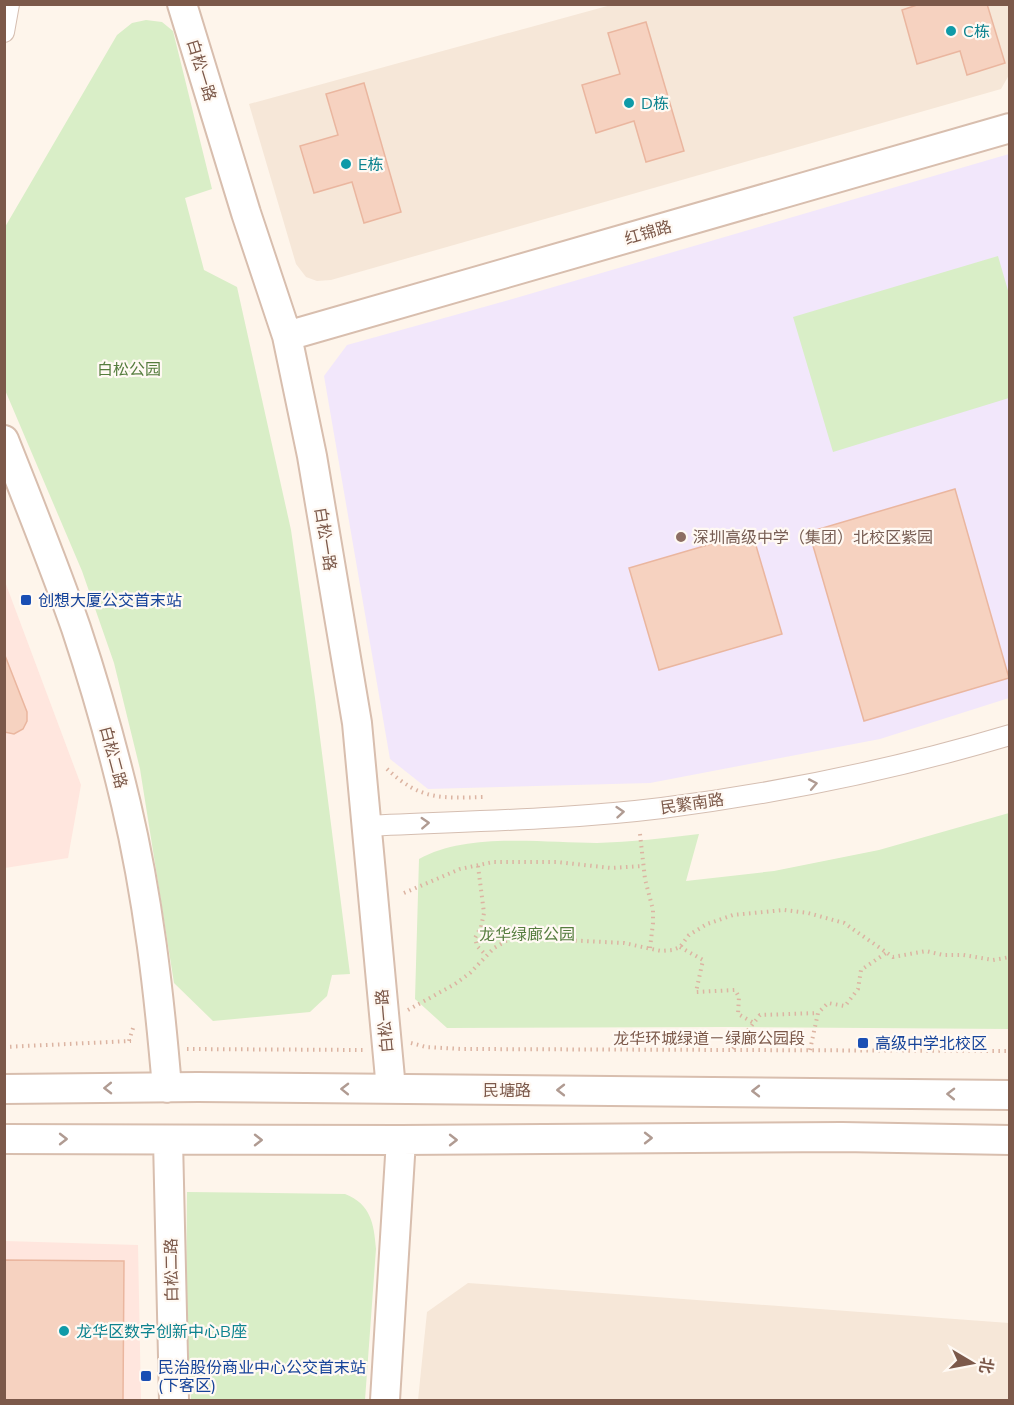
<svg xmlns="http://www.w3.org/2000/svg" width="1014" height="1405" font-family="Mulish,'Noto Sans SC',sans-serif">
	<rect width="100%" height="100%" fill="#fef5eb"/>
	<path fill="#f6e7d8" d="M611 5H1009V75L1001 89 331 280 317 281 306 277 296 264 249 104Z
		M468 1283 1009 1323V1400H418L427 1312Z"/>
	<path fill="#ffe6de" d="M4 579 81 785 68 858 5 868Z
		M5 1241 138 1245 141 1400H5Z"/>
	<path fill="#f2e7fb" d="M1009 154V698L880 739 650 783 428 789 390 759 324 376 347 345 509 300Z"/>
	<path fill="#d9eec7" d="M146 20 162 22 173 31 212 189 185 198 204 270 237 287 291 530 315 698 350 974 332 975 327 996 310 1012 213 1021 174 983 140 769 114 663 82 571 5 390V227L117 35 132 23Z
		M998 256 1009 294V398L833 452 793 317Z
		M1009 813V1029L728 1027 447 1028 415 999 419 859C468 832 543 843 597 843 631 842 665 838 699 834L686 881 774 871 879 850Z
		M187 1192 345 1194C371 1204 374 1224 376 1249L365 1400H191L186 1300Z"/>
	<path fill="#f6d2c0" stroke="#eab69f" stroke-width="1.5" d="M920 4H987L1005 63 967 75 960 51 917 64 902 10Z
		M646 22 684 151 646 162 634 121 596 133 582 85 620 74 608 33Z
		M364 83 401 212 364 223 352 182 314 193 300 146 338 135 326 94Z
		M955 489 1009 678 864 721 809 532Z
		M752 532 782 634 659 670 629 568Z
		M4 653 27 712V721L23 729 14 734 4 732Z
		M4 1260 124 1261 123 1400H4Z"/>
	<g fill="none" stroke-linecap="round" stroke-linejoin="round">
		<defs>
			<path id="street" d="M4 32 9 4
				M367 826C465 821 565 820 662 808 780 793 896 769 1010 735"/>
			<path id="secondary" d="M182 4 246 213 287 336 312 456 357 723 391 1089
				M287 336 1010 128
				M4 440C29 503 54 565 76 628 95 685 112 745 126 804 148 897 159 992 167 1088
				M4 1089 198 1087 1010 1095
				M4 1139 401 1140 842 1137 1010 1140
				M168 1140 174 1400
				M385 1400 401 1140"/>
		</defs>
		<use href="#street" stroke="#d5beb1" stroke-width="22"/>
		<use href="#secondary" stroke="#d8beae" stroke-width="32"/>
		<path stroke="#dcb4a2" stroke-width="4" stroke-dasharray="1.5 4.5" stroke-linecap="butt" d="M387 769C421 801 442 798 485 797
			M640 834 645 879 653 910V923L650 948
			M478 866 484 913 481 927 475 938 477 946 486 955
			M404 893 460 869 493 862H557L611 868 643 866
			M680 947 703 960 696 992 735 990 739 997 738 1014 754 1023
			M408 1010 455 984 470 973 494 948 511 938 531 934 547 935 564 940 624 943 661 951 672 950 680 947 689 935 707 924 733 915 784 910 808 913 844 923 893 957 926 951 943 955H963L993 960 1010 957
			M129 1041 134 1025
			M411 1043 426 1047 462 1049 1010 1051
			M4 1047 131 1041
			M187 1049 363 1050
			M733 1049 760 1015 818 1013
			M810 1050 818 1013 828 1003 845 1006 858 989 861 970 886 953"/>
		<use href="#street" stroke="#fff" stroke-width="20"/>
		<use href="#secondary" stroke="#fff" stroke-width="28"/>
	</g>
	<defs><path id="oneway-chevron" d="M-2-3.5L2.5 0L-2 3.5" fill="none" stroke-width="1.6" stroke-linecap="round" stroke-linejoin="round" transform="scale(1.5)"/></defs>
	<g stroke="#b09b92">
		<use href="#oneway-chevron" transform="translate(813 784) rotate(-11)"/>
		<use href="#oneway-chevron" transform="translate(620 812) rotate(-5)"/>
		<use href="#oneway-chevron" transform="translate(425 823) rotate(-3)"/>
		<use href="#oneway-chevron" transform="translate(108 1088) rotate(179)"/>
		<use href="#oneway-chevron" transform="translate(345 1089) rotate(-179)"/>
		<use href="#oneway-chevron" transform="translate(561 1090) rotate(-180)"/>
		<use href="#oneway-chevron" transform="translate(756 1091) rotate(-180)"/>
		<use href="#oneway-chevron" transform="translate(951 1094) rotate(-179)"/>
		<use href="#oneway-chevron" transform="translate(648 1138)"/>
		<use href="#oneway-chevron" transform="translate(63 1139)"/>
		<use href="#oneway-chevron" transform="translate(258 1140)"/>
		<use href="#oneway-chevron" transform="translate(453 1140)"/>
	</g>
	<g fill="#0f9aa8" stroke="#fff9f3" stroke-width="2">
		<circle cx="951" cy="31" r="6"/>
		<circle cx="629" cy="103" r="6"/>
		<circle cx="346" cy="164" r="6"/>
		<circle cx="64" cy="1331" r="6"/>
	</g>
	<circle fill="#8d6e63" stroke="#fff9f3" stroke-width="2" cx="681" cy="537" r="6"/>
	<g fill="#1a4fb4" stroke="#fff9f3" stroke-width="2">
		<rect x="20" y="594" width="12" height="12" rx="3"/>
		<rect x="857" y="1037" width="12" height="12" rx="3"/>
		<rect x="140" y="1370" width="12" height="12" rx="3"/>
	</g>
	<g text-anchor="middle" stroke-width="4.5" stroke-linejoin="round" paint-order="stroke">
		<g font-size="16" fill="#0d838f" stroke="#fff9f3" text-anchor="start">
			<text x="963" y="37">C栋</text>
			<text x="641" y="109">D栋</text>
			<text x="358" y="170">E栋</text>
			<text x="76" y="1337">龙华区数字创新中心B座</text>
		</g>
		<g font-size="16" fill="#7c594a" stroke="#fff9f3">
			<text transform="translate(202 70) rotate(73)" y="6">白松一路</text>
			<text transform="translate(648 232) rotate(-16)" y="6">红锦路</text>
			<text transform="translate(326 539) rotate(81)" y="6">白松一路</text>
			<text transform="translate(114 757) rotate(75)" y="6">白松二路</text>
			<text transform="translate(692 803) rotate(-8)" y="6">民繁南路</text>
			<text transform="translate(384 1021) rotate(-95)" y="6">白松一路</text>
			<text x="709" y="1044">龙华环城绿道－绿廊公园段</text>
			<text x="507" y="1096">民塘路</text>
			<text transform="translate(171 1270) rotate(-91)" y="6">白松二路</text>
		</g>
		<g font-size="16" fill="#557d3e" stroke="#fff9f3">
			<text x="129" y="375">白松公园</text>
			<text x="527" y="940">龙华绿廊公园</text>
		</g>
		<g font-size="16" fill="#785e54" stroke="#fff9f3" text-anchor="start">
			<text x="693" y="543">深圳高级中学（集团）北校区紫园</text>
		</g>
		<g font-size="16" fill="#164399" stroke="#fff9f3" text-anchor="start">
			<text x="38" y="606">创想大厦公交首末站</text>
			<text x="875" y="1049">高级中学北校区</text>
			<text x="158" y="1373">民治股份商业中心公交首末站<tspan x="158" dy="18">(下客区)</tspan></text>
		</g>
	</g>
	<rect width="1014" height="1405" fill="none" stroke="#7c594a" stroke-width="12"/>
	<g transform="translate(972 1363) rotate(100)" stroke="#fff9f3" stroke-width="4.5" paint-order="stroke">
	<path d="M0-4.5L10 22L0 15L-10 22Z" fill="#7c594a"/>
	<text y="-9" font-size="16" font-weight="bold" text-anchor="middle" fill="#7c594a">北</text>
	</g>
</svg>
